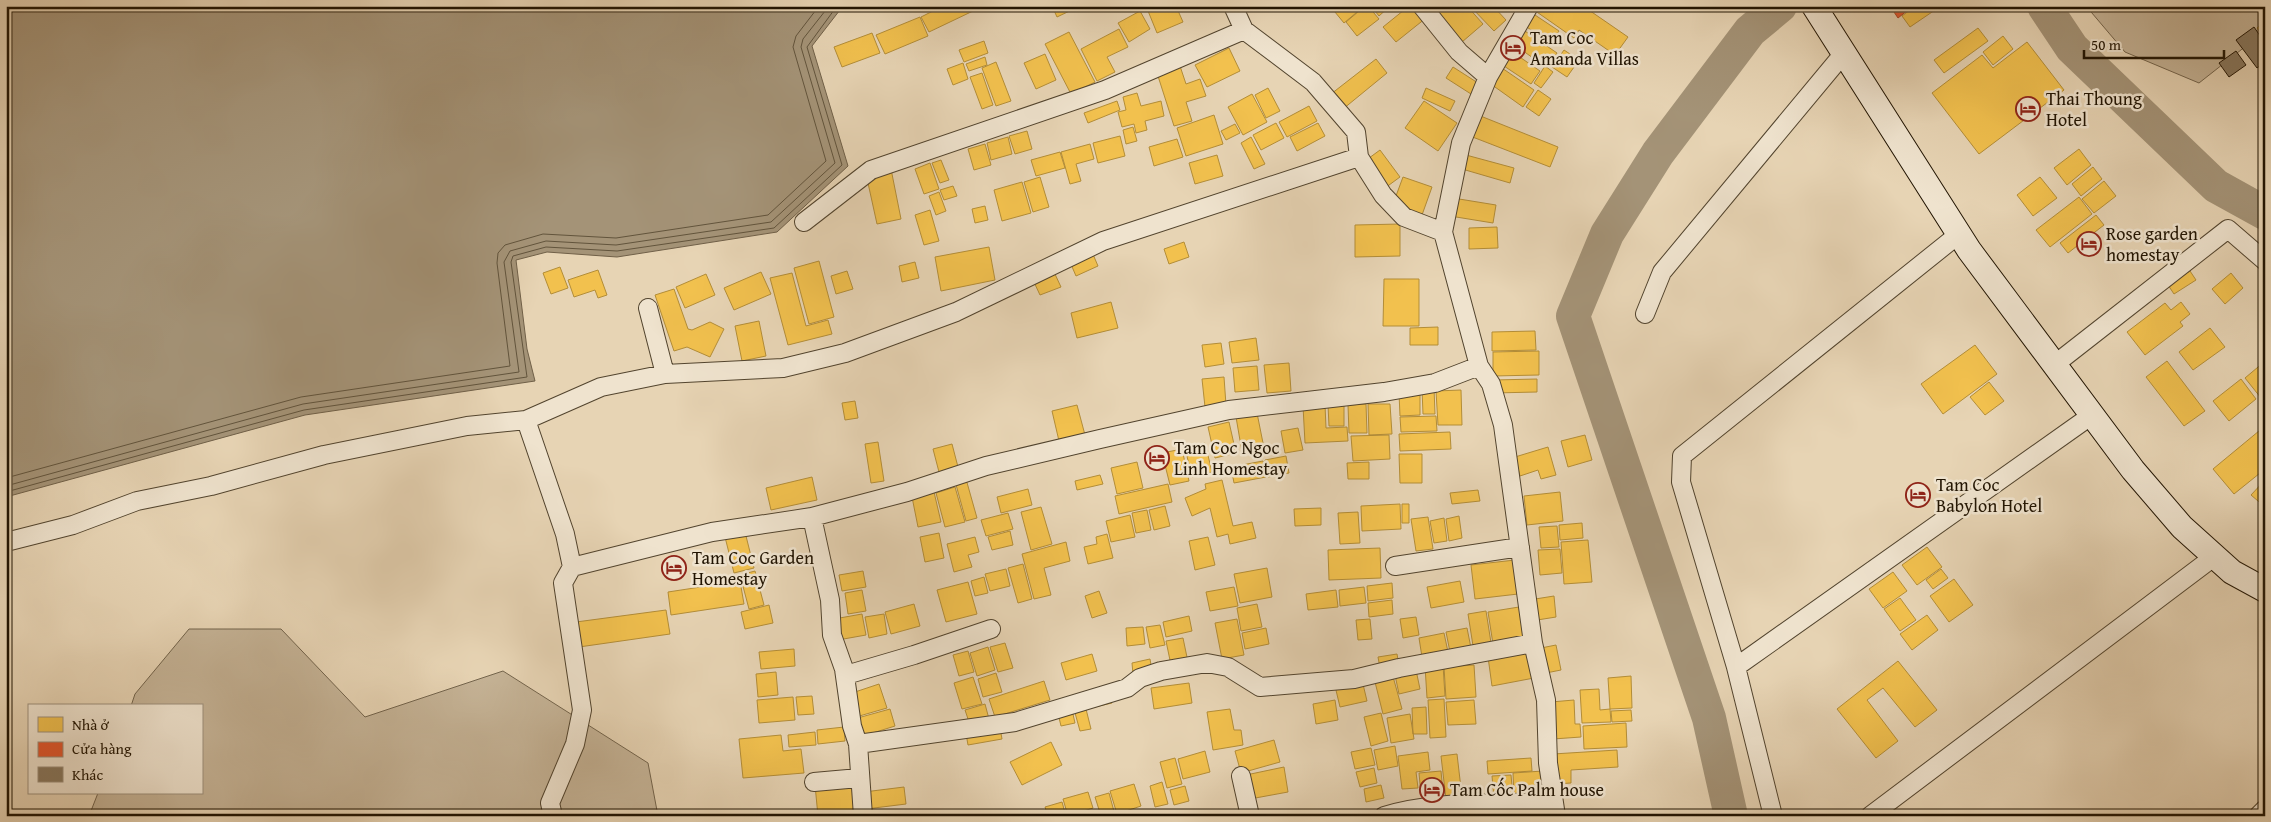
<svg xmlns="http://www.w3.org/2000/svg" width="2271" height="822" font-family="'Gentium Book Plus',serif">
	<rect width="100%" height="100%" fill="#e7d4b4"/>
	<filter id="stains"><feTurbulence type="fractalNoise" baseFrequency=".004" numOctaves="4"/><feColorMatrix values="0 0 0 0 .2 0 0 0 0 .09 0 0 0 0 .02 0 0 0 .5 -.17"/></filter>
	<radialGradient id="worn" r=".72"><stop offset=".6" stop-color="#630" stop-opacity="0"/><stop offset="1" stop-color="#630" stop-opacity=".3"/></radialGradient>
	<path fill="#c5b396" stroke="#73644c" d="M2086 6H2265V31L2199 83 2125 52Z
		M189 629H281L365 717 503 671 648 763 658 816H89L98 793H201V706H131L135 694Z"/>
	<path fill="#a49377" stroke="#706048" d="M6 6H843L812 46 848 166 777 232 617 257 547 252 516 260 527 349 535 381 305 415 6 497Z"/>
	<path fill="#f2c14e" stroke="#b38d37" d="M943 6H971L973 11 929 32 921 17Z
		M1052 6H1080L1057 17Z
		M1146 6H1176L1183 22 1157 33Z
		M1330 6H1362L1363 7 1344 23Z
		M1365 6H1368L1379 19 1357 36 1346 22Z
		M1371 6H1390L1379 16Z
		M1409 6H1416L1426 18 1396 42 1383 27Z
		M1430 6H1467L1483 24 1462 42Z
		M1470 6H1493L1506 20 1494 31Z
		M1537 6H1554L1560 11 1563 6H1583L1628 37 1615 55 1579 30 1574 38 1534 10Z
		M1915 6H1933L1935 10 1910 27 1902 16Z
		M1140 11 1150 29 1129 42 1118 23Z
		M1532 13 1559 31 1551 44 1524 25Z
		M920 17 928 36 885 54 876 35Z
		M2265 21V39L2257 28Z
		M1978 28 1988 41 1944 73 1934 60Z
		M1119 29 1128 47 1107 57 1115 72 1097 81 1081 49Z
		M1522 29 1557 53 1547 68 1512 43Z
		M1069 32 1095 82 1071 94 1045 44Z
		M872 33 880 53 842 67 834 47Z
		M2003 36 2013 49 1993 65 1983 52Z
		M984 41 988 53 964 62 959 50Z
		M2027 42 2064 90 1979 154 1932 93 1982 55 1993 68Z
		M1229 48 1240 71 1207 87 1195 65Z
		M1564 50 1579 60 1567 77 1552 67Z
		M1511 51 1540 71 1531 84 1501 64Z
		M1045 54 1056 80 1036 89 1024 63Z
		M985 57 987 65 969 71 966 64Z
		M1376 59 1387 73 1343 109 1331 94Z
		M996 62 1011 101 996 106 982 68Z
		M963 63 968 79 953 85 947 69Z
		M1180 66 1186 84 1200 79 1206 96 1186 102 1192 121 1174 126 1157 73Z
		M1499 66 1534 90 1523 107 1488 82Z
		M1545 66 1553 72 1541 88 1534 83Z
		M1453 67 1478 83 1471 94 1446 78Z
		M982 73 993 105 982 109 970 77Z
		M1268 88 1280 111 1266 118 1255 95Z
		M1426 88 1455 101 1450 111 1422 98Z
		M1538 90 1551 99 1539 116 1526 107Z
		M1137 93 1141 106 1161 101 1164 116 1145 121 1147 130 1136 133 1134 124 1122 127 1118 112 1126 110 1123 97Z
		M1252 94 1267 122 1243 135 1228 107Z
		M1117 101 1120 110 1088 123 1084 113Z
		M1424 101 1457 123 1438 151 1405 128Z
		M1309 106 1317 121 1287 137 1279 122Z
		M1214 115 1223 144 1186 156 1177 128Z
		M1478 115 1558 147 1550 167 1470 136Z
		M1276 123 1284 138 1261 150 1253 135Z
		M1318 123 1325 136 1297 151 1290 137Z
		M1235 124 1240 133 1226 140 1221 131Z
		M1133 127 1137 141 1126 144 1123 130Z
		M1027 131 1032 149 1015 154 1009 136Z
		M1120 136 1125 156 1098 163 1093 143Z
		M1008 137 1012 154 991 160 987 143Z
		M1251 137 1265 164 1254 169 1241 143Z
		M1177 139 1183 157 1154 166 1149 147Z
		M985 144 991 165 974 170 968 149Z
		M1090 144 1094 159 1076 164 1081 181 1070 184 1061 152Z
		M2079 149 2091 165 2067 185 2054 168Z
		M1380 150 1400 177 1385 188 1365 161Z
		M1060 152 1065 168 1036 176 1031 160Z
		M1217 155 1223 176 1195 184 1189 163Z
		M1466 155 1514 168 1510 183 1462 169Z
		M941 160 949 180 940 183 932 163Z
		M930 163 939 189 924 194 915 169Z
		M2093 167 2102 179 2081 196 2072 184Z
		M891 169 901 219 877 224 866 174Z
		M1040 177 1049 207 1033 212 1024 182Z
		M1403 177 1432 187 1422 215 1393 204Z
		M2040 177 2057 198 2033 216 2017 195Z
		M2104 181 2116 196 2094 213 2082 199Z
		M1022 182 1031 213 1002 221 994 190Z
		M953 186 957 196 944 200 940 190Z
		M939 192 946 211 936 215 929 196Z
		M2079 197 2092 214 2050 247 2036 230Z
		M1453 198 1496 205 1493 223 1450 216Z
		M985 206 988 220 975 223 972 209Z
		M930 210 939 241 924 245 915 215Z
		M2096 215 2104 225 2068 253 2060 243Z
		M1400 224V256L1355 257V225Z
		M1497 227 1498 248 1469 249V228Z
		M1184 242 1189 257 1169 264 1164 249Z
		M989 247 995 280 941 291 935 257Z
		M1092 252 1098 266 1076 276 1070 262Z
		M819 261 834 317 809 324 794 268Z
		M915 262 919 278 902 282 899 266Z
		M560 267 568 288 551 294 543 273Z
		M598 270 607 295 598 298 595 290 574 297 568 280Z
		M847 271 853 289 836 294 831 276Z
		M2190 271 2196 280 2174 294 2168 285Z
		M761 272 771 294 734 310 724 288Z
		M1054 272 1061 287 1040 295 1033 280Z
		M792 273 806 326 828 320 832 334 788 345 770 278Z
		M2231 273 2243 288 2225 304 2212 289Z
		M706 274 715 295 685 308 676 287Z
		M1384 279H1419V326H1383Z
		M674 289 688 329 692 330 710 322 724 329 710 357 687 347 674 351 655 295Z
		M1111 302 1118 328 1077 338 1071 313Z
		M2181 302 2190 314 2180 322 2183 326 2145 355 2127 332 2165 303 2171 310Z
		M759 321 766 356 742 361 735 326Z
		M1438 327V345H1410V328Z
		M2210 328 2225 347 2193 370 2179 352Z
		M1535 331 1536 350 1492 351V332Z
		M1256 338 1259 360 1232 363 1229 342Z
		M1221 343 1224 364 1205 367 1202 345Z
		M1975 345 1997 374 1943 414 1921 384Z
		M1539 351V375L1493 376V352Z
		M2167 361 2205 411 2184 426 2146 377Z
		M2264 362 2265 394 2261 398 2245 378Z
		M1289 363 1291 391 1267 393 1264 365Z
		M1257 366 1259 390 1235 392 1233 368Z
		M1224 377 1226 405 1205 407 1202 379Z
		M1537 379V392L1494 393V380Z
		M2241 379 2256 399 2229 421 2213 401Z
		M1989 382 2004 401 1985 415 1970 397Z
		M1434 388 1435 414H1423L1422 389Z
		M1461 390 1462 425H1438L1436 391Z
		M1420 392V415L1400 416 1399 393Z
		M855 401 858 418 845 420 842 403Z
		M1344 404V426H1329L1328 405Z
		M1366 404 1367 433H1349L1348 405Z
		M1368 404H1390L1392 434 1369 435Z
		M1077 405 1085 435 1059 441 1052 411Z
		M1325 405 1326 428 1347 427 1348 441 1305 443 1303 406Z
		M1257 413 1264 448 1242 452 1236 417Z
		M1436 416 1437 431 1401 432 1400 417Z
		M1229 422 1236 453 1215 458 1208 427Z
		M2265 426V469L2234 494 2213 469Z
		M1298 428 1303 450 1285 453 1281 431Z
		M1450 432 1451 449 1400 451 1399 434Z
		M1389 435 1390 459 1353 461 1351 436Z
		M1585 435 1592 460 1568 467 1561 441Z
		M878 442 884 481 871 483 865 444Z
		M1205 443 1212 472 1192 477 1185 448Z
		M952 444 958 467 939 472 933 449Z
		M1548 447 1556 475 1541 479 1538 470 1520 476 1515 457Z
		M1182 449 1189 481 1170 485 1165 465 1160 466 1157 454Z
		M1399 454H1422V483H1400Z
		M1286 456 1289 473 1268 477 1265 460Z
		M1263 461 1266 477 1234 483 1231 467Z
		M1137 462 1143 488 1117 494 1111 468Z
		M1369 462V479H1348L1347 463Z
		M1100 475 1103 484 1077 490 1075 481Z
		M812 477 817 500 771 510 766 488Z
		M966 479 977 518 966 521 955 481Z
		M1222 480 1233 526 1252 522 1256 538 1230 544 1228 534 1217 537 1210 508 1192 516 1185 498 1206 489 1205 484Z
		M2265 480V507L2251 495Z
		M1168 484 1172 502 1119 514 1115 496Z
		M955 487 965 522 945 527 936 493Z
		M1028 489 1032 505 1001 513 997 497Z
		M1478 490 1480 501 1452 504 1450 493Z
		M934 492 941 522 918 527 912 497Z
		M1560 492 1563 521 1527 525 1524 496Z
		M1400 504 1401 529 1362 531 1361 506Z
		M1402 504H1409V523H1402Z
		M1165 506 1170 526 1154 530 1149 510Z
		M1041 507 1052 544 1031 550 1021 512Z
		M1321 508V525L1295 526 1294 509Z
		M1147 510 1151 530 1136 533 1132 513Z
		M1358 512 1360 543 1340 544 1338 513Z
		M1008 513 1013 529 986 536 981 520Z
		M1130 515 1135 537 1111 542 1106 521Z
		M1459 516 1462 538 1449 541 1446 519Z
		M1428 517 1433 549 1416 551 1411 519Z
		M1444 518 1447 541 1434 543 1430 521Z
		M1582 523 1583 538 1560 540 1559 525Z
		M1557 526 1559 547 1541 548 1539 527Z
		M1010 531 1013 545 992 550 988 537Z
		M745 532 754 568 734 573 725 537Z
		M939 533 944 558 925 562 920 537Z
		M1107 534 1113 558 1088 564 1084 547 1097 544 1096 537Z
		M975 537 979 552 968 555 972 567 954 572 947 544Z
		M1208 537 1215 565 1195 570 1189 541Z
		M1588 540 1592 582 1564 584 1561 542Z
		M1066 542 1070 561 1044 568 1051 595 1034 599 1022 554Z
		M1927 547 1942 567 1917 585 1902 565Z
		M1380 548 1381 578 1329 580 1328 550Z
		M1560 549 1562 573 1540 575 1538 550Z
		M1515 560 1518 594 1475 599 1471 565Z
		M1023 564 1032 599 1018 603 1008 568Z
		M1267 568 1272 597 1240 603 1234 574Z
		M1006 569 1010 586 990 591 985 574Z
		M1941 569 1948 578 1933 589 1926 580Z
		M755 571 764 605 749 609 740 575Z
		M863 571 866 587 842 591 839 575Z
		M1893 572 1907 591 1883 608 1869 589Z
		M984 577 988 593 975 596 971 581Z
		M1954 579 1973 605 1949 622 1930 596Z
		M740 581 744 604 671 615 668 592Z
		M1460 581 1464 602 1431 608 1427 587Z
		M968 582 977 614 946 622 937 590Z
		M1392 583 1393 598 1368 601 1367 586Z
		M1234 587 1238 606 1210 611 1206 592Z
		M1364 587 1366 603 1340 606 1339 590Z
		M862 590 866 611 848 614 845 593Z
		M1336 590 1338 607 1308 610 1306 594Z
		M1099 591 1107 613 1092 618 1085 596Z
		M1554 596 1556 617 1531 621 1529 600Z
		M1900 598 1916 620 1900 631 1884 609Z
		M1392 600 1393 614 1369 617 1368 603Z
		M914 604 920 626 891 634 885 612Z
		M1257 604 1262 627 1241 631 1237 608Z
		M769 605 773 623 745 629 741 612Z
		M1519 607 1524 639 1493 644 1488 612Z
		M666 610 670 634 579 647 576 622Z
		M1486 611 1492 649 1474 652 1468 614Z
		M862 614 866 635 838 640 834 619Z
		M884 614 887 634 869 638 865 617Z
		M1927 615 1938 630 1912 650 1900 634Z
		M1189 616 1192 631 1166 637 1163 622Z
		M1416 617 1419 635 1403 638 1400 619Z
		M1237 619 1244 655 1222 659 1215 623Z
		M1370 619 1372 639 1358 640 1356 620Z
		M1160 625 1165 645 1150 648 1146 627Z
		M1143 627 1145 644 1127 646 1126 628Z
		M1266 628 1269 644 1245 649 1242 633Z
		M1467 628 1471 648 1450 652 1446 632Z
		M1444 633 1448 652 1422 657 1419 638Z
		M1183 638 1188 662 1171 665 1166 641Z
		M1005 643 1013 668 998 672 990 647Z
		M1556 645 1561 670 1541 674 1536 649Z
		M988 647 995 670 977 676 970 653Z
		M794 649 795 666 761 669 759 652Z
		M1529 650 1534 678 1492 686 1488 657Z
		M968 651 974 672 959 676 953 655Z
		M1092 654 1097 671 1066 680 1061 663Z
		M1397 654 1399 665 1380 668 1378 657Z
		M1150 659 1152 671 1133 674 1132 663Z
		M1898 661 1937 710 1915 727 1883 688 1867 700 1898 741 1876 758 1837 709Z
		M1443 665 1445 696 1427 698 1425 666Z
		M1474 665 1476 697 1446 699 1444 667Z
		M1416 670 1420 689 1399 694 1395 675Z
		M776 672 778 695 758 697 756 674Z
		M996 673 1002 692 983 697 978 679Z
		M1392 673 1402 709 1383 714 1374 678Z
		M1631 676 1632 708 1610 709 1608 678Z
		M973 677 982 704 962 709 954 683Z
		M1362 680 1367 701 1340 707 1335 686Z
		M1044 681 1050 700 995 717 989 699Z
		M1189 683 1192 703 1154 709 1151 688Z
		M879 684 887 708 856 717 849 694Z
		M1599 689 1600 710 1610 709 1611 722 1582 723 1580 690Z
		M1109 692 1112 703 1086 709 1091 729 1080 731 1072 702Z
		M812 696 814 714 798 715 796 697Z
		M793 697 795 720 759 723 757 700Z
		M1444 699 1446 737 1430 738 1428 700Z
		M1335 700 1338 720 1316 724 1313 704Z
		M1474 700 1476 724 1448 725 1446 702Z
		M1574 700 1575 724H1580L1581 737 1553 739 1551 702Z
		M1070 701 1075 723 1061 726 1056 705Z
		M985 704 989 719 970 725 965 710Z
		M1426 707 1427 734H1413L1412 708Z
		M890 709 895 726 860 737 854 719Z
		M1230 709 1234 730H1241L1243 745 1213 750 1207 712Z
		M1631 710 1632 721 1612 722 1611 711Z
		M1381 713 1388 741 1371 746 1364 717Z
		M1410 714 1414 739 1391 743 1387 718Z
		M999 722 1002 739 968 745 965 728Z
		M1626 723 1627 747 1584 749 1583 726Z
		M844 727 845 741 818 744 817 730Z
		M815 732 816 745 789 747 788 735Z
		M781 735 783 751 801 749 804 773 743 778 739 739Z
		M1274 740 1280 762 1241 773 1235 751Z
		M1051 742 1062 765 1022 785 1010 762Z
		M1395 746 1398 766 1378 770 1374 750Z
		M1371 748 1375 765 1355 769 1351 752Z
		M1617 750 1618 767 1571 770V783L1555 784 1553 754Z
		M1205 751 1210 772 1183 779 1178 759Z
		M1428 752 1430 770 1416 772 1418 788 1402 789 1398 756Z
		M1457 754 1462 797 1446 799 1441 756Z
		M1175 758 1182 784 1167 788 1160 762Z
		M1531 758 1532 771 1488 774 1487 761Z
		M1284 767 1288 792 1250 799 1246 775Z
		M1374 768 1377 783 1360 787 1356 772Z
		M1441 771 1443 792 1421 795 1419 773Z
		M1543 771 1544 794 1514 796 1513 773Z
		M1511 775 1513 797 1494 798 1492 776Z
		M853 782 856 816H818L815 785Z
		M1162 782 1168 804 1155 807 1150 786Z
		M1134 784 1141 806 1117 814 1110 791Z
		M1381 785 1384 798 1366 802 1364 789Z
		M1185 786 1189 801 1174 805 1170 790Z
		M904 787 906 804 866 809 864 792Z
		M1088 792 1093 808 1068 816 1063 799Z
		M1109 793 1115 815 1101 816 1095 797Z
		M1062 802 1066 816H1048L1045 807Z
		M1552 805 1553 816H1513V808Z"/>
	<path fill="#e4572e" stroke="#aa4321" d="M1890 6H1913L1898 18Z"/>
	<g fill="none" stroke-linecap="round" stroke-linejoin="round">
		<path stroke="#62543c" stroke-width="1" d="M6 478 301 397 510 366 497 263 498 253 505 245 543 234 616 238 768 215 826 161 793 47 796 36 819 6
			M6 486 303 404 519 372 504 262 510 251 546 241 616 245 771 222 835 163 801 47 803 39 829 6
			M6 492 304 410 527 377 511 262 513 256 546 247 617 251 774 228 842 165 807 47 837 6"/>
		<path stroke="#a49377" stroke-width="34" d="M2044 6 2072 48 2216 186 2265 213
			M1731 816 1709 718 1573 316 1607 234 1658 153 1750 31 1780 6"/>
	</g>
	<path fill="#88785f" stroke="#211402" d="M2254 27 2265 43V62L2257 68 2236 40Z
		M2236 51 2246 65 2229 77 2219 63Z"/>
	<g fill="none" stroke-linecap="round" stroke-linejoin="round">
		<defs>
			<path id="street" d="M1233 6 1244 30 1313 82 1356 132 1359 157 1383 195 1404 217 1443 232
				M1422 6 1459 52 1488 77
				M1529 6 1488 77 1461 143 1443 232 1479 366 1491 384 1503 425 1533 643 1546 700 1548 763 1556 816
				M804 222 871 170 1105 90 1244 30
				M648 308 665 374 783 368 845 353 956 312 1103 241 1359 157
				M1645 314 1662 272 1844 53
				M2054 365 2228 229 2265 261
				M526 420 601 387 665 374
				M6 542 73 525 137 501 211 486 324 455 467 426 526 420 565 534 572 567 563 583 582 710 575 744 550 803 553 816
				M1395 566 1520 547
				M572 567 712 532 812 517
				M1736 667 2092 415
				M846 675 914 655 991 629
				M858 744 1015 722 1127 688 1140 678 1161 671 1207 663 1228 667 1260 687 1354 679 1399 668 1533 643
				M1241 776 1250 816
				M814 782 859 778
				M863 816 858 744 852 726 844 669 832 635 830 600 812 517 907 492 986 466 1100 439 1229 410 1384 392 1435 383 1479 366
				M1384 816C1439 799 1497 806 1553 801
				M1773 816 1736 667 1681 482 1682 456 1959 234
				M1870 816 2215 556
				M2258 816 2265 809"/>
			<path id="secondary" d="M1814 6 1969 250 2133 470 2182 527 2232 572 2265 590"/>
		</defs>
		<use href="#street" stroke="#52442e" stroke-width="20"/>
		<use href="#secondary" stroke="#211402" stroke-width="26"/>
		<use href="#street" stroke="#efe3ce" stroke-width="18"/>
		<use href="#secondary" stroke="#efe3ce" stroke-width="24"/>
	</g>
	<defs>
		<symbol id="hotel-ring" viewBox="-11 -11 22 22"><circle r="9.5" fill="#efe3ce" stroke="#8f2418" stroke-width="1.5"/><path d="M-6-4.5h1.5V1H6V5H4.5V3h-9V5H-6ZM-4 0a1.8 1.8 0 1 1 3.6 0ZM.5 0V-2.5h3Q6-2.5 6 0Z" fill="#8f2418"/></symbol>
	</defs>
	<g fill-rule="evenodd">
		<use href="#hotel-ring" x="1499" y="34" width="28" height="28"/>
		<use href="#hotel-ring" x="2014" y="95" width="28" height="28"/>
		<use href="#hotel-ring" x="2075" y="230" width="28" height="28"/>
		<use href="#hotel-ring" x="1143" y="444" width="28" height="28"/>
		<use href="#hotel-ring" x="1904" y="481" width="28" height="28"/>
		<use href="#hotel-ring" x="660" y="554" width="28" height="28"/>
		<use href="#hotel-ring" x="1418" y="776" width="28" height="28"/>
	</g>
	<g text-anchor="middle" stroke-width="5" stroke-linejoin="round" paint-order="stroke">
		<g font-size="18" fill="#211402" stroke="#efe3ce" text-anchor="start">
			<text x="1530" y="44">Tam Coc<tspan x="1530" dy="21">Amanda Villas</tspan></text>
			<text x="2046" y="105">Thai Thoung<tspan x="2046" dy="21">Hotel</tspan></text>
			<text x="2106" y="240">Rose garden<tspan x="2106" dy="21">homestay</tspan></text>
			<text x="1174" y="454">Tam Coc Ngoc<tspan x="1174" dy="21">Linh Homestay</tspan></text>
			<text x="1936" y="491">Tam Coc<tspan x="1936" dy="21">Babylon Hotel</tspan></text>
			<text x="692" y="564">Tam Coc Garden<tspan x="692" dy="21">Homestay</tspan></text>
			<text x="1450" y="796">Tam Cốc Palm house</text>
		</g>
	</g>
	<rect width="2271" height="822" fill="none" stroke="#e7d4b4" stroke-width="25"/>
	<rect x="8" y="8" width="2256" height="807" fill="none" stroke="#211402" stroke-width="2.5"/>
	<rect x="12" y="12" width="2246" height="797" fill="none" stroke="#211402"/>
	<rect x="28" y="704" width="175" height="90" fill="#efe3ce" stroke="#9d907c"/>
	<rect x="38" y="717" width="25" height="15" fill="#f2c14e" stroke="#9d907c"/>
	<text x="72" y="730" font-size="15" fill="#211402">Nhà ở</text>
	<rect x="38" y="742" width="25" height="15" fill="#e4572e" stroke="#9d907c"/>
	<text x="72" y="754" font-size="15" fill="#211402">Cửa hàng</text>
	<rect x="38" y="767" width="25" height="15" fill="#88785f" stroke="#9d907c"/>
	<text x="72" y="780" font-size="15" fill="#211402">Khác</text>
	<path d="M2084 50v8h140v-8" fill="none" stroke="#211402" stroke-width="2.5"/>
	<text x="2091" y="50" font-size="15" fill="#211402" stroke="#efe3ce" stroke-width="4" paint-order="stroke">50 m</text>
	<rect width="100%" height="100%" filter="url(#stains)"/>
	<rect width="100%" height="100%" fill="url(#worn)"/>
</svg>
